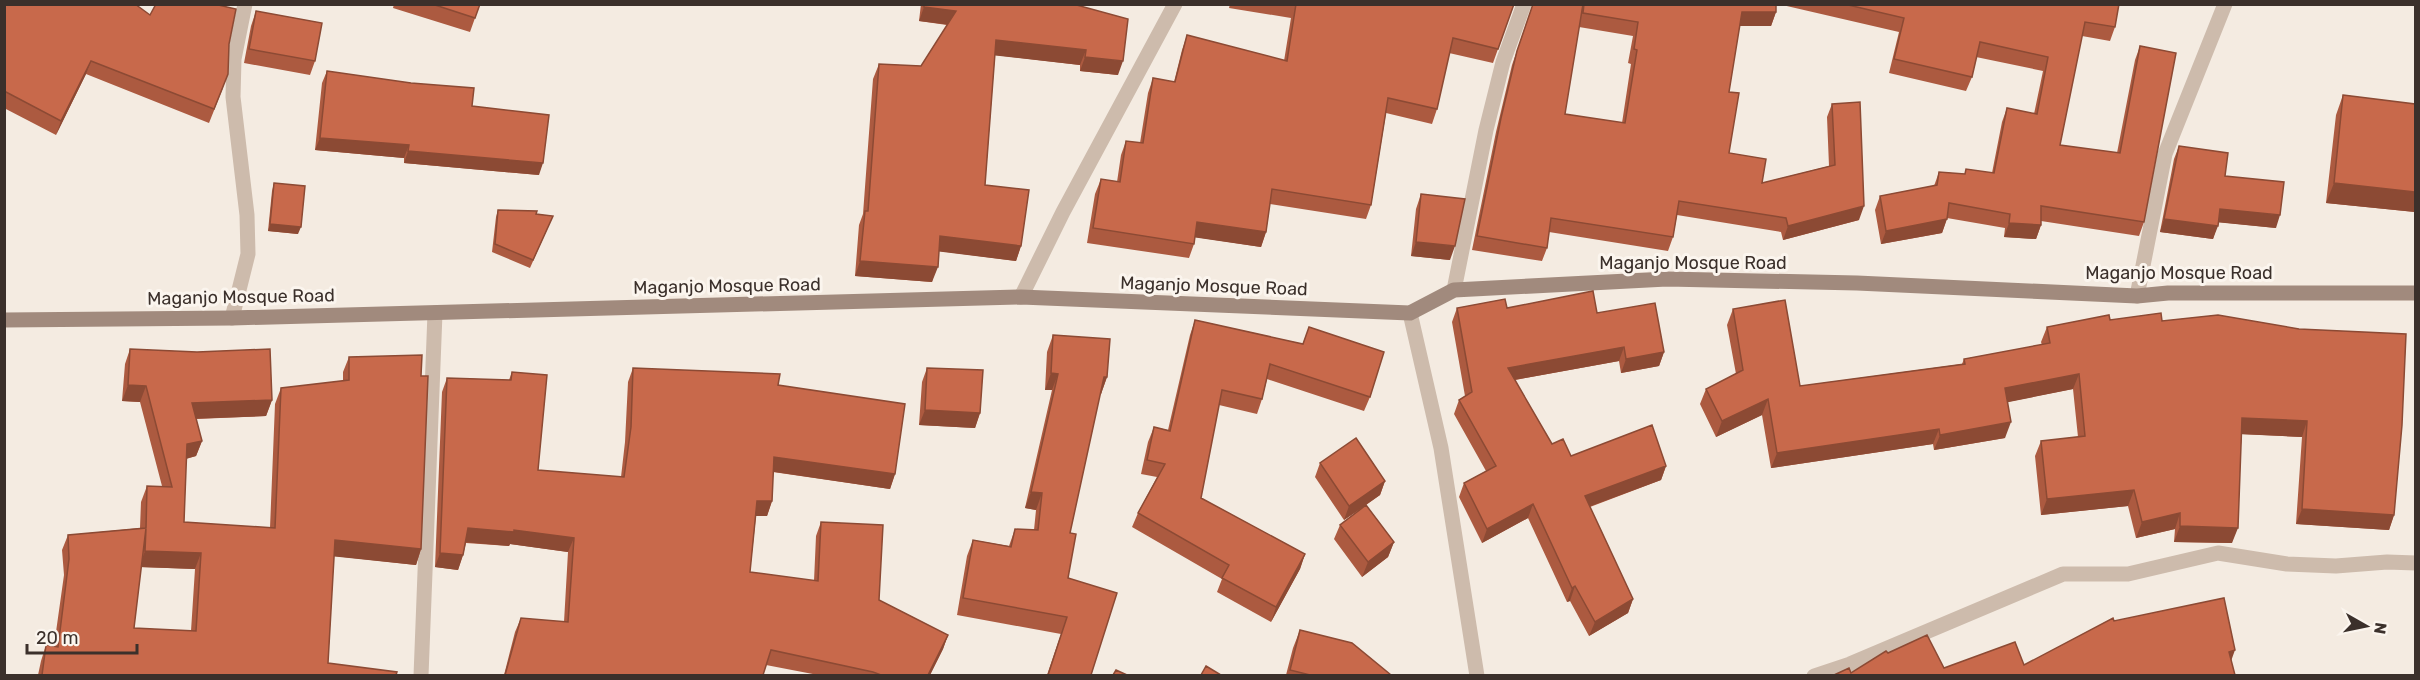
<svg xmlns="http://www.w3.org/2000/svg" width="2420" height="680" font-family="Rubik,sans-serif">
	<rect width="100%" height="100%" fill="#f4ebe1"/>
	<g fill="none" stroke-linecap="round" stroke-linejoin="round">
		<path stroke="#cdbbac" stroke-width="15" d="M1454 290 1486 130 1503 62 1524 4
			M2137 296 2165 154 2225 4
			M1021 297 1063 212 1175 4
			M1410 313 1441 448 1477 676
			M232 318 248 254 247 215 233 97 234 59 245 4
			M421 676 435 313
			M1814 676 1850 664 2063 574H2128L2218 553 2287 564 2336 566 2387 562 2416 563"/>
		<path stroke="#a18a7d" stroke-width="15" d="M4 320 232 318 1021 297 1410 313 1454 290 1667 279 1857 283 2137 296 2168 293H2416"/>
	</g>
	<path fill="#ac5a40" fill-rule="evenodd" d="M4 4 150 15 156 4H217L229 44 223 88 209 123 86 74 56 135 4 108Z
		M394 4H480L470 32 393 8Z
		M921 4H1073L1118 75 1080 71V65L995 55 985 185 1021 246 1016 261 939 251 932 282 855 276 859 225 863 214 873 79 879 64 921 66 947 25 919 21Z
		M1230 4H1514L1493 63 1449 53 1437 109 1432 124 1386 113 1371 205 1366 219 1270 204 1266 232 1261 247 1195 237 1194 244 1189 258 1087 243 1095 194 1101 179 1117 182 1121 155 1126 141 1140 143 1148 93 1153 78 1174 82 1182 50 1187 35 1284 61 1291 18 1229 8Z
		M1533 4H1776V12L1771 26H1739L1729 92V153L1762 183 1829 166 1827 117 1832 104 1859 220 1783 240 1781 232 1677 215 1673 237 1668 251 1549 232 1547 248 1542 261 1472 250 1496 132 1512 65ZM1579 27 1633 36 1628 63 1631 64 1622 123 1565 114Z
		M1778 4H2119L2115 27 2110 41 2082 36 2060 145 2117 153 2135 60 2140 46 2144 222 2139 236 2041 221V225L2036 239 2004 237 2005 228 1947 218 1942 233 1881 244 1875 210 1880 196 1934 186 1939 172 1965 174 1966 169 1992 173 2002 122 2007 108 2034 114 2043 71 1976 57 1972 77 1966 91 1889 73 1899 32Z
		M256 11 315 61 310 75 244 63 251 26Z
		M327 71 472 106 539 175 404 163V158L315 150 322 83Z
		M2343 95 2415 104V212L2326 203 2336 115Z
		M2179 146 2225 176 2276 228 2218 222 2213 239 2160 232 2174 159Z
		M274 183 298 234 268 231 272 191Z
		M1421 194 1450 260 1411 256 1416 209Z
		M498 210 553 216 530 268 492 252 496 217Z
		M1457 308H1507L1597 313 1664 352 1659 366 1621 373 1619 361 1515 380 1552 444 1571 456 1666 466 1661 480 1590 507 1633 599 1628 613 1589 636 1570 601 1567 602 1528 518 1482 543 1459 497 1464 483 1486 471 1454 414 1459 400 1465 396 1452 322Z
		M1733 309 1800 386 1962 364 1964 359 2042 345 2041 342 2047 327 2110 320 2162 321 2218 315 2394 515 2389 530 2296 524 2302 437 2242 434 2232 543 2174 542 2175 529 2136 538 2128 506 2041 515 2035 456 2041 441 2078 437 2073 389 2007 402 2005 438 1934 450 1933 444 1771 468 1762 415 1716 437 1700 404 1706 389 1736 374 1727 325Z
		M1195 320 1303 344 1309 327 1370 397 1364 411 1267 379 1262 399 1257 414 1219 405 1201 498 1305 554 1300 569 1271 622 1217 592 1222 579 1132 527 1138 513 1157 477 1141 474 1148 442 1154 427 1168 430 1190 335Z
		M1053 335 1107 377 1101 394H1100L1070 533 1068 578 1091 675H1047L1061 634 957 615 967 556 973 540 1009 546 1015 529 1034 530 1036 510 1025 508 1052 390H1045L1047 352Z
		M130 349 272 400 266 416 196 419 202 441 196 456 186 459 184 522 270 528 275 404 281 388 343 381V372L349 357 421 376V549L416 565 334 556 328 663 396 675H38L41 661 46 645 54 646 64 575 62 550 68 535 140 528 141 502 147 486H162L140 402 122 401 125 364ZM141 567 195 569 191 631 134 628Z
		M633 368 778 385 895 474 890 489 773 472 772 501 767 516H756L750 572 814 581 816 536 821 522 879 600 948 635 943 649 930 675H818L766 665 763 675H504L515 632 521 618 564 622 568 552 510 544 509 546 466 543 463 555 458 570 435 567 442 392 447 378 509 380 512 372 538 470 621 477 625 442 628 382Z
		M927 368 980 413 975 428 919 425 922 382Z
		M1320 463 1385 481 1380 495 1366 505 1394 542 1388 557 1362 577 1334 539 1340 525 1359 510 1344 520 1315 477Z
		M1300 630 1391 675H1286L1293 648Z"/>
	<path fill="#8c4a34" d="M924 7 956 11 951 25 919 21Z
		M1742 12H1776L1771 26H1737Z
		M996 40 1086 50 1080 65 991 55Z
		M1085 57 1123 61 1118 75 1080 71Z
		M91 61 86 74 56 135 61 121Z
		M320 138 409 145 404 158 315 150Z
		M408 151 543 163 539 175 404 163Z
		M2334 183 2415 192V212L2326 203Z
		M1864 206 1859 220 1783 240 1788 226Z
		M2220 209 2280 215 2276 228 2215 222Z
		M1947 219 1942 233 1881 244 1886 231Z
		M2164 219 2218 226 2213 239 2160 232Z
		M1197 222 1266 232 1261 247 1192 237Z
		M2009 223 2041 225 2036 239 2004 237Z
		M270 224 301 227 298 234 268 231Z
		M940 236 1021 246 1016 261 935 251Z
		M1416 242 1455 246 1450 260 1411 256Z
		M860 261 938 267 932 282 855 276Z
		M1624 347 1619 361 1503 382 1508 368Z
		M1664 352 1659 366 1621 373 1626 359Z
		M1051 373 1058 374 1052 390H1045Z
		M2079 374 2073 389 1999 404 2005 388Z
		M1104 377H1107L1101 394H1098Z
		M128 385 146 386 140 402 122 401Z
		M1768 399 1762 415 1716 437 1722 421Z
		M272 400 266 416 187 419 192 403Z
		M925 410 980 413 975 428 919 425Z
		M2242 418 2307 421 2302 437 2237 434Z
		M2011 422 2005 438 1934 450 1940 435Z
		M1939 429 1933 444 1771 468 1777 453Z
		M202 441 196 456 181 460 187 444Z
		M774 457 895 474 890 489 768 471Z
		M1666 466 1661 480 1580 510 1585 496Z
		M1385 481 1380 495 1344 520 1349 506Z
		M2134 490 2128 506 2041 515 2047 499Z
		M1031 492 1042 493 1036 510 1025 508Z
		M757 501H772L767 516H752Z
		M1533 504 1528 518 1482 543 1487 529Z
		M2302 509 2394 515 2389 530 2296 524Z
		M2180 513 2175 529 2136 538 2142 522Z
		M2180 526 2238 528 2232 543 2174 542Z
		M468 528 514 530 574 538 568 552 510 544 509 546 463 542Z
		M335 540 421 549 416 565 330 556Z
		M1394 542 1388 557 1362 577 1368 562Z
		M145 551 201 553 195 569 139 567Z
		M440 553 463 555 458 570 435 567Z
		M1305 554 1300 569 1271 622 1276 607Z
		M1575 586 1570 601 1567 602 1572 588Z
		M1633 599 1628 613 1589 636 1595 622Z
		M948 635 943 649 930 675H928Z
		M2235 650 2230 664 2229 652Z"/>
	<path fill="#c8694b" stroke="#8c4a34" stroke-width="1.5" fill-rule="evenodd" d="M4 4H135L150 15 156 4H214L236 9 229 44 228 74 214 109 91 61 61 121 6 92 4 94Z
		M432 4H480L475 18Z
		M924 4H1073L1128 19 1123 61 1085 57 1086 50 996 40 985 185 1029 190 1021 246 940 236 938 267 860 261 865 211H868L879 64 921 66 956 11 924 7Z
		M1296 4H1514L1498 49 1453 38 1437 109 1388 98 1371 205 1272 189 1266 232 1197 222 1194 244 1093 228 1101 179 1120 182 1126 141 1143 143 1153 78 1175 82 1187 35 1287 61Z
		M1533 4H1583L1565 114 1625 123 1637 50 1634 49 1638 22 1583 13 1584 4H1776V12H1742L1729 92 1739 93 1729 153 1766 159 1762 183 1835 165 1832 104 1860 102 1864 206 1788 226 1786 218 1679 201 1673 237 1551 218 1547 248 1477 236 1501 118 1517 51Z
		M1844 4H2119L2115 27 2085 22 2060 145 2120 153 2140 46 2176 53 2144 222 2041 206V225L2009 223 2010 214 1949 203 1947 219 1886 231 1880 196 1937 185 1939 172 1965 174 1966 169 1994 173 2007 108 2037 114 2048 57 1980 42 1972 77 1894 59 1904 18Z
		M256 11 322 23 315 61 249 49Z
		M327 71 411 83 474 88 472 106 549 115 543 163 408 151 409 145 320 138Z
		M2343 95 2415 104V192L2334 183Z
		M2179 146 2228 153 2225 176 2284 182 2280 215 2220 209 2218 226 2164 219Z
		M274 183 305 186 301 227 270 224Z
		M1421 194 1465 199 1455 246 1416 242Z
		M498 210 537 211 536 214 553 216 533 260 495 244Z
		M1593 291 1597 313 1655 303 1664 352 1626 359 1624 347 1508 368 1552 444 1563 439 1571 456 1652 425 1666 466 1585 496 1633 599 1595 622 1575 586 1572 588 1533 504 1487 529 1464 483 1496 466 1459 400 1472 392 1457 308 1505 299 1507 308Z
		M1785 300 1800 386 1965 364 1964 359 2050 343 2047 327 2109 315 2110 320 2161 313 2162 321 2218 315 2299 329 2406 334 2402 425 2394 515 2302 509 2307 421 2242 418 2238 528 2180 526V513L2142 522 2134 490 2047 499 2041 441 2085 436 2079 374 2005 388 2011 422 1940 435 1939 429 1777 453 1768 399 1722 421 1706 389 1743 370 1733 309Z
		M1195 320 1303 344 1309 327 1384 352 1370 397 1270 364 1262 399 1222 390 1201 498 1305 554 1276 607 1222 578 1229 565 1138 513 1165 464 1147 460 1154 427 1170 431Z
		M1053 335 1110 339 1107 377H1104L1070 533 1076 534 1068 578 1117 593 1091 675H1048L1067 617 963 598 973 540 1011 547 1015 529 1038 530 1042 493 1031 492 1058 374 1051 373Z
		M130 349 197 352 270 349 272 400 192 403 202 441 187 444 184 522 275 528 281 388 349 380V357L422 355 421 376H428L421 549 335 540 328 663 397 672 396 675H42L46 645 58 647 69 559 68 535 146 528 147 486 172 487 146 386 128 385ZM146 528 145 551 201 553 196 631 134 628Z
		M633 368 780 374 778 385 905 404 895 474 774 457 772 501H757L750 572 818 581 821 522 883 525 879 600 948 635 928 675H881L873 672 771 650 763 675H505L521 618 568 622 574 538 514 530V532L468 528 463 555 440 553 447 378 511 380 512 372 547 375 538 470 624 477 631 427Z
		M927 368 983 370 980 413 925 410Z
		M1356 438 1385 481 1349 506 1320 463Z
		M1366 505 1394 542 1368 562 1340 525Z
		M2224 598 2235 650 2229 652 2235 675H1834L1849 668 1851 673 1886 651 1888 653 1927 635 1944 668 2015 642 2024 665 2113 618 2114 621Z
		M1300 630 1352 643 1391 675H1310L1290 670Z
		M1206 666 1221 675H1201Z
		M1116 670 1127 675H1113Z"/>
	<g text-anchor="middle" stroke-width="6" stroke-linejoin="round" paint-order="stroke">
		<g font-size="18" fill="#3b302b" stroke="#fbf5ee">
			<text x="1693" y="269">Maganjo Mosque Road</text>
			<text x="2179" y="279">Maganjo Mosque Road</text>
			<text transform="translate(727 286) rotate(-1)" y="6">Maganjo Mosque Road</text>
			<text transform="translate(1214 286) rotate(2)" y="6">Maganjo Mosque Road</text>
			<text transform="translate(241 297) rotate(-1)" y="6">Maganjo Mosque Road</text>
		</g>
	</g>
	<rect width="2420" height="680" fill="none" stroke="#3b302b" stroke-width="12"/>
	<g transform="translate(2366 626) rotate(99)" stroke="#fbf5ee" stroke-width="4.5" paint-order="stroke">
	<path d="M0-4.5L10 22L0 15L-10 22Z" fill="#3b302b"/>
	<text y="-9" font-size="16" font-weight="bold" text-anchor="middle" fill="#3b302b">N</text>
	</g>
	<path d="M27 644v9h110v-9" fill="none" stroke="#3b302b" stroke-width="3"/>
	<text x="36" y="644" font-size="18" fill="#3b302b" stroke="#fbf5ee" stroke-width="4.5" paint-order="stroke">20 m</text>
</svg>
